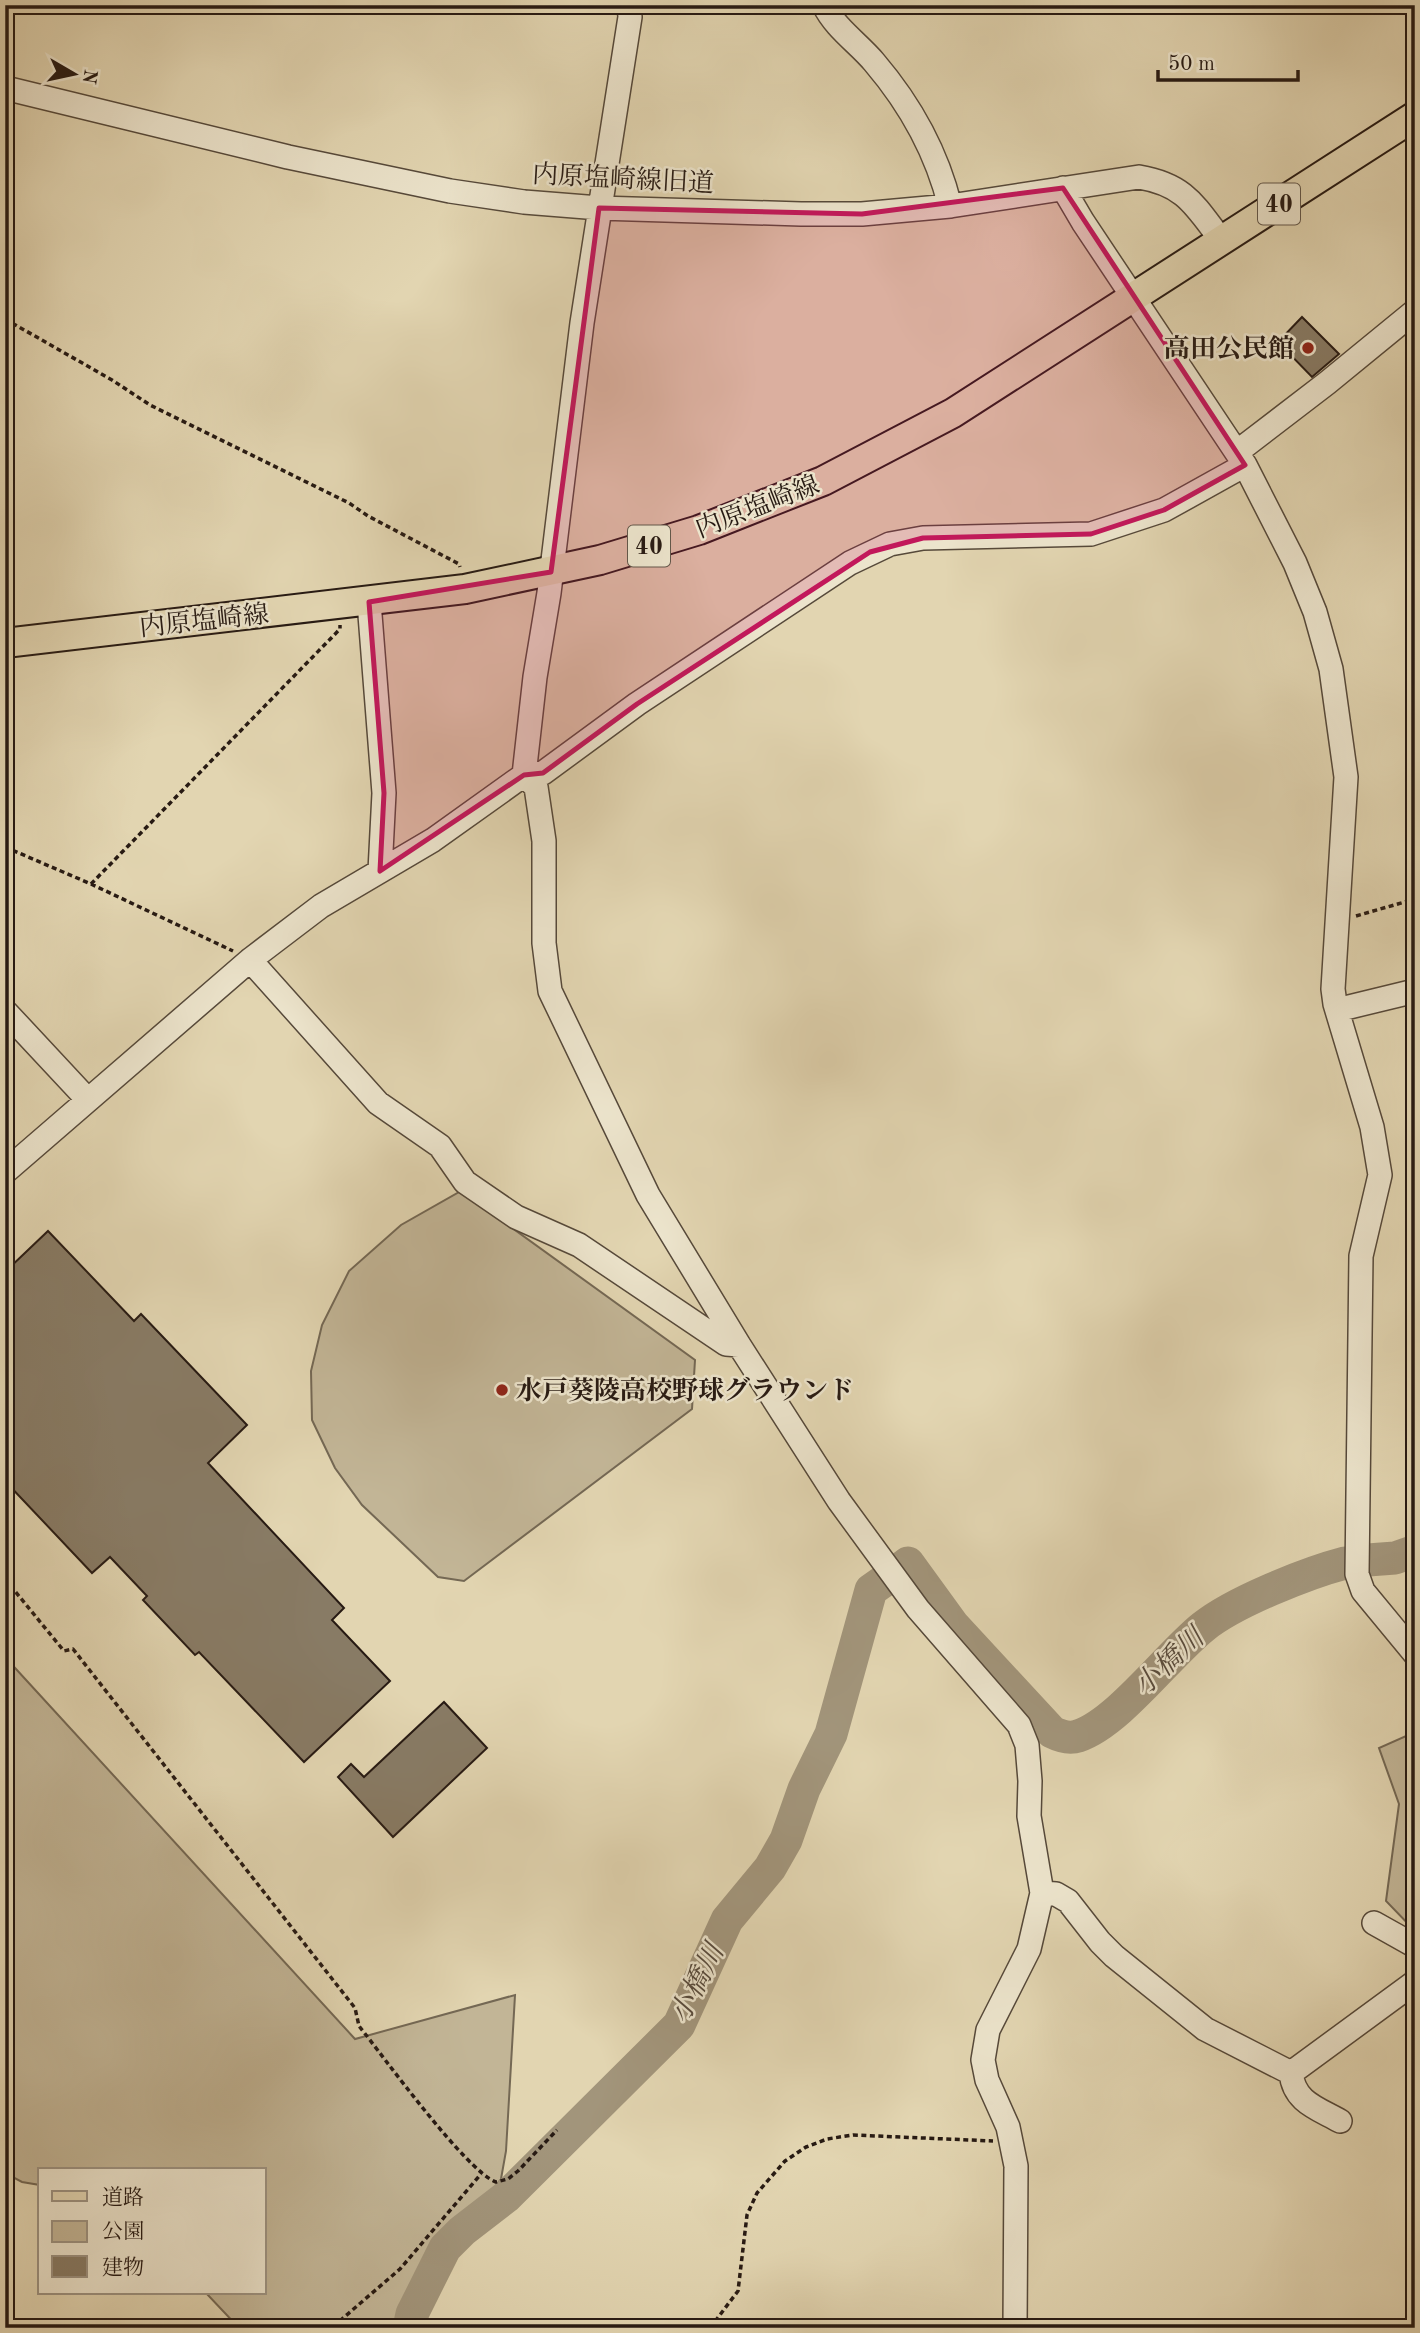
<svg xmlns="http://www.w3.org/2000/svg" width="1420" height="2333" font-family="'Old Standard TT','Noto Serif JP',serif">
	<rect width="100%" height="100%" fill="#e2d5b1"/>
	<filter id="stains"><feTurbulence type="fractalNoise" baseFrequency=".00286" numOctaves="4"/><feColorMatrix values="0 0 0 0 .2 0 0 0 0 .09 0 0 0 0 .02 0 0 0 .5 -.17"/></filter>
	<radialGradient id="worn" r=".72"><stop offset=".6" stop-color="#630" stop-opacity="0"/><stop offset="1" stop-color="#630" stop-opacity=".3"/></radialGradient>
	<path fill="#c2b596" stroke="#746854" stroke-width="2" d="M461 1191 695 1360 692 1409 464 1581 438 1577 362 1505 335 1468 312 1420 311 1371 322 1325 349 1271 401 1225Z
		M5 1657 355 2039 515 1995 506 2151 501 2179 420 2285 394 2328H239L206 2293H264V2170H40V2185L22 2182 5 2173Z
		M1415 1732V1931L1386 1901 1399 1804 1379 1748Z"/>
	<g fill="none" stroke-linecap="round" stroke-linejoin="round">
		<path stroke="#a2957b" stroke-width="33" d="M1368 1560 1395 1558 1415 1551
			M904 1566 908 1563 953 1625 1052 1732C1060 1736 1069 1739 1078 1736 1118 1723 1168 1655 1203 1627 1234 1602 1307 1573 1345 1563
			M409 2328 412 2314 445 2248 462 2231 506 2197 679 2025 727 1920 770 1868 786 1840 804 1789 831 1734 871 1590 888 1578"/>
	</g>
	<path fill="#887b65" stroke="#271a13" stroke-width="2" d="M1302 317 1339 354 1312 377 1278 342Z
		M48 1231 134 1321 141 1314 247 1425 208 1463 344 1608 332 1620 390 1681 304 1762 199 1652 195 1655 143 1600 147 1596 110 1557 92 1573 5 1481V1272Z
		M444 1702 487 1748 393 1837 338 1777 351 1764 364 1777Z"/>
	<g fill="none" stroke-linecap="round" stroke-linejoin="round">
		<defs>
			<path id="minor" d="M824 5C835 28 858 43 874 62 909 103 937 153 950 206
				M5 88 288 157 450 191 524 202 599 208 801 214H862L950 206 1139 177C1186 185 1195 206 1222 241
				M1063 188 1083 222 1245 465 1295 563 1315 612 1331 669 1346 777 1333 989 1335 1004 1372 1127 1380 1175 1361 1256 1357 1574 1363 1591 1415 1654
				M1237 452 1327 383 1415 311
				M369 602 384 793 380 871
				M524 775 536 787 544 841V943L550 991 648 1195 739 1345 839 1501 918 1609 1019 1725 1027 1745 1030 1781 1029 1816 1042 1893 1029 1949 988 2030 983 2060 987 2080 1008 2127 1016 2166 1015 2328
				M524 775 543 773 637 704 850 563 890 544 923 538 1091 534 1164 510 1245 465
				M250 960 378 1103 440 1146 465 1182 516 1217 579 1245 726 1344 739 1345
				M1337 1010 1415 991
				M5 1011 88 1100
				M5 1172 250 960 321 906 433 840 524 775 535 677 549 593 582 323 630 17 629 5
				M1042 1893 1056 1894 1068 1901 1100 1942 1114 1956 1205 2029 1291 2073 1415 1982
				M1374 1923 1415 1946
				M1291 2073C1294 2102 1317 2108 1340 2121"/>
			<path id="major" d="M5 643 465 589 600 560 699 530 823 481 953 413 1415 116"/>
		</defs>
		<use href="#minor" stroke="#56493a" stroke-width="26"/>
		<use href="#major" stroke="#271a13" stroke-width="32"/>
		<path stroke="#271a13" stroke-width="3.5" stroke-dasharray="5 3.5" stroke-linecap="butt" d="M5 319 112 380 150 405 349 503 368 516 459 564 460 567
			M5 847 91 884 233 951
			M91 884 340 629V625
			M1356 916 1415 899
			M5 1579 64 1651 73 1649 355 2008 359 2026C383 2056 467 2172 496 2182L508 2179 518 2171 557 2130
			M335 2328 342 2319 400 2269 481 2174
			M710 2328 738 2291 747 2215 757 2193 785 2161 806 2147 827 2139 853 2135 993 2141"/>
		<use href="#minor" stroke="#ece4cc" stroke-width="23"/>
		<use href="#major" stroke="#e2d5b1" stroke-width="28"/>
	</g>
	<path fill="#c2185b" fill-opacity="0.2" stroke="#c2185b" stroke-width="5" stroke-linejoin="round" d="M1063 188 1245 465 1164 510 1091 534 923 538 870 552 637 704 543 773 524 775 380 871 384 793 369 602 551 572 599 208 862 214Z"/>
	<g fill="#8f2418" stroke="#ece4cc" stroke-width="2.5">
		<circle cx="1308" cy="348" r="7"/>
		<circle cx="502" cy="1390" r="7"/>
	</g>
	<g text-anchor="middle" stroke-width="5" stroke-linejoin="round" paint-order="stroke">
		<g fill="#ece4cc" stroke="#62574a" stroke-width="2">
			<rect x="1258" y="183.5" width="42" height="41" rx="5"/>
			<rect x="628" y="525.5" width="42" height="41" rx="5"/>
		</g>
		<g font-size="24" font-weight="bold" fill="#271a13">
			<text x="1279" y="212">40</text>
			<text x="649" y="554">40</text>
		</g>
		<g font-size="26" fill="#271a13" stroke="#ece4cc">
			<text transform="translate(623 178) rotate(3)" y="9">内原塩崎線旧道</text>
			<text transform="translate(757 506) rotate(-21)" y="9">内原塩崎線</text>
			<text transform="translate(204 620) rotate(-6)" y="9">内原塩崎線</text>
		</g>
		<g font-size="26" font-weight="bold" fill="#271a13" stroke="#ece4cc" text-anchor="end">
			<text x="1294" y="357">高田公民館</text>
			<text x="516" y="1399" text-anchor="start">水戸葵陵高校野球グラウンド</text>
		</g>
		<g font-size="28" font-style="italic" fill="#584b3d" stroke="#ece4cc">
			<text transform="translate(1168 1661) rotate(-43)" y="10">小橋川</text>
			<text transform="translate(696 1983) rotate(-63)" y="10">小橋川</text>
		</g>
	</g>
	<rect width="1420" height="2333" fill="none" stroke="#e2d5b1" stroke-width="28"/>
	<rect x="7" y="7" width="1406" height="2319" fill="none" stroke="#271a13" stroke-width="3.5"/>
	<rect x="14" y="14" width="1392" height="2305" fill="none" stroke="#271a13" stroke-width="2"/>
	<rect x="38" y="2168" width="228" height="126" fill="#ece4cc" stroke="#9d9382" stroke-width="2"/>
	<rect x="52" y="2191" width="35" height="10" fill="#e2d5b1" stroke="#9d9382" stroke-width="2"/>
	<text x="102" y="2204" font-size="21" fill="#271a13">道路</text>
	<rect x="52" y="2221" width="35" height="21" fill="#c2b596" stroke="#9d9382" stroke-width="2"/>
	<text x="102" y="2238" font-size="21" fill="#271a13">公園</text>
	<rect x="52" y="2256" width="35" height="21" fill="#887b65" stroke="#9d9382" stroke-width="2"/>
	<text x="102" y="2274" font-size="21" fill="#271a13">建物</text>
	<g transform="translate(74 74) rotate(99)" stroke="#ece4cc" stroke-width="5" paint-order="stroke">
	<path d="M0-5L12 26L0 18L-12 26Z" fill="#271a13"/>
	<text y="-10" font-size="19" font-weight="bold" text-anchor="middle" fill="#271a13">N</text>
	</g>
	<path d="M1158 70v10h140v-10" fill="none" stroke="#271a13" stroke-width="3.5"/>
	<text x="1168" y="70" font-size="21" fill="#271a13" stroke="#ece4cc" stroke-width="5" paint-order="stroke">50 m</text>
	<rect width="100%" height="100%" filter="url(#stains)"/>
	<rect width="100%" height="100%" fill="url(#worn)"/>
</svg>
